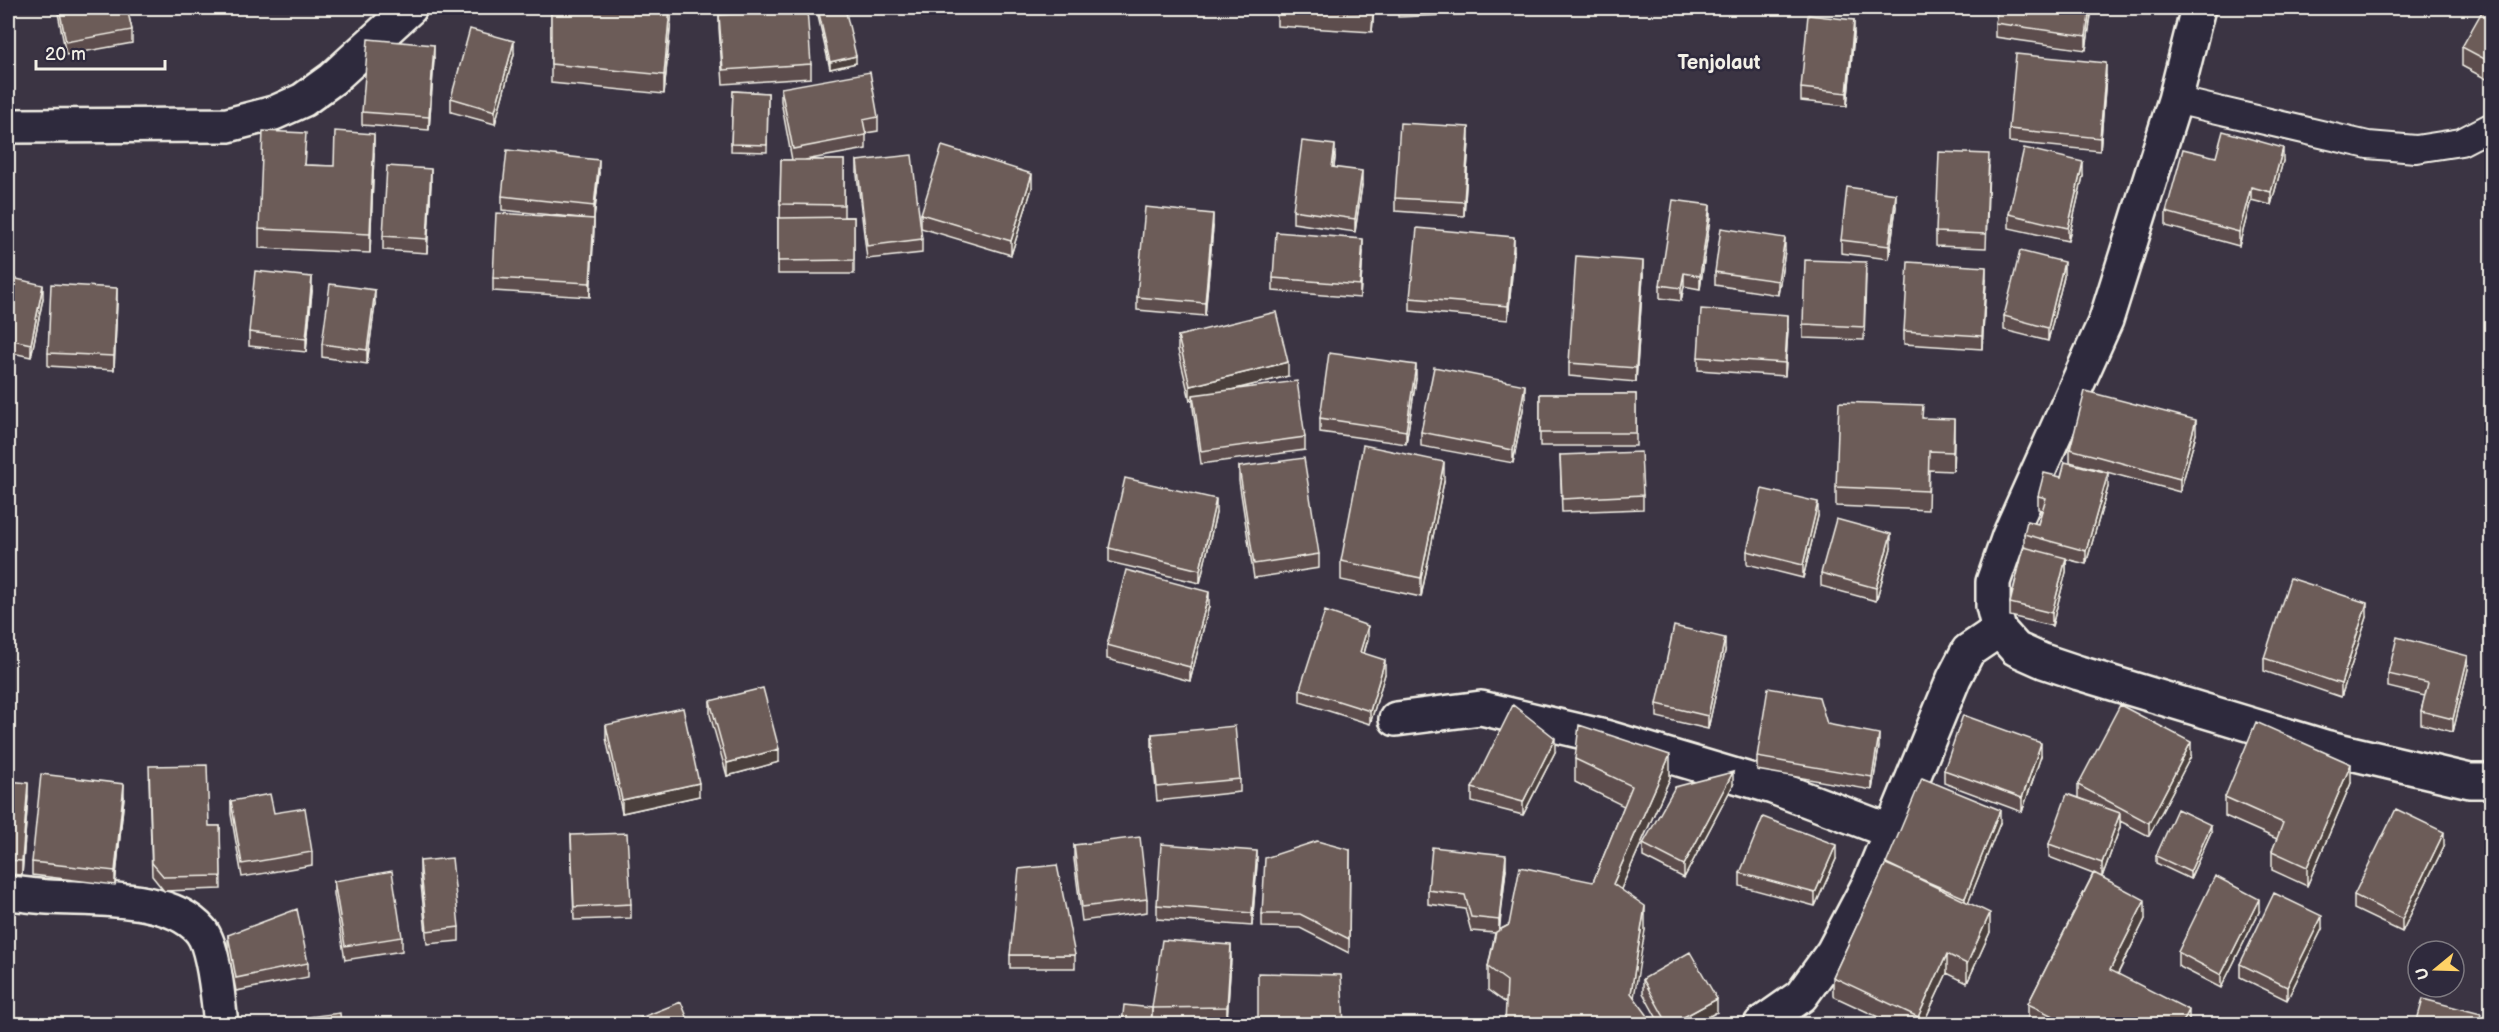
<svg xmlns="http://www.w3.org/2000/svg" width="2499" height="1032" font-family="'Balsamiq Sans',sans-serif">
	<rect width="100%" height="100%" fill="#3b3443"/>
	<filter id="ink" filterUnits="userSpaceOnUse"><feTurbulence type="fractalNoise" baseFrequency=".0167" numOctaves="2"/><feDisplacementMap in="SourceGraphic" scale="12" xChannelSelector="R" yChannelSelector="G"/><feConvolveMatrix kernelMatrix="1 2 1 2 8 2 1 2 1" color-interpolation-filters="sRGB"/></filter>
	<g filter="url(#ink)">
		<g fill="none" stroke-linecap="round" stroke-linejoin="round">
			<defs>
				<path id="service" d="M2175 100 2368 145 2416 149 2461 142 2492 126"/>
				<path id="minor" d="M8 126 228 125 274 113 303 100 332 79 410 8
					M1396 719 1481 708 1605 737 1773 787 1892 832
					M8 893C21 894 35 896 48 897 93 900 170 894 201 931 215 949 218 1002 221 1024
					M1761 1024 1801 996 1833 952 1870 882 1954 678 1968 651 1999 630"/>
				<path id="tertiary" d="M2198 8 2175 100 2106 320 2009 536 1993 582V606L1999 630 2016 649 2043 661 2079 673 2325 747 2470 781H2492"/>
			</defs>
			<use href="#service" stroke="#f4f1e8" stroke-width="30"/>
			<use href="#minor" stroke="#f4f1e8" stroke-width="38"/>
			<use href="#tertiary" stroke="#f4f1e8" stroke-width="38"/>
			<use href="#service" stroke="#2f2a3d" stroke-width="26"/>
			<use href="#minor" stroke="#2f2a3d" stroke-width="33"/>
			<use href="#tertiary" stroke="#2f2a3d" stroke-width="33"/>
		</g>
		<path fill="#5d4e4d" stroke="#f4f1e8" stroke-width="1.5" d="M57 8H127L132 30V43L66 55Z
			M551 8H672L664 94 551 83Z
			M1277 8H1374L1372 32 1277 26Z
			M1398 8H1473V14L1398 17Z
			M1998 8H2092L2086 50 1995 37V23Z
			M2492 8V82L2462 66V47Z
			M818 9 856 63 830 69 818 16Z
			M719 15 811 64V78L723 84 719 28Z
			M1854 34 1847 106 1801 101V88Z
			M514 54 495 124 451 112V98Z
			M434 58 429 130 362 125V112Z
			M2106 76 2100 151 2009 142V129Z
			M781 88 878 117V131L866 133V149L805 160H844V217H854V274H778V218H780L781 160H792L781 101Z
			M733 91 768 93 767 152 731 151Z
			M1469 141 1464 216 1395 211V198Z
			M306 152 305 165 334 166 374 153 370 253 259 248V229Z
			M2216 157 2283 161 2271 205 2251 200 2239 246 2166 226V212Z
			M1335 158 1334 167 1362 185 1355 232 1293 223V210Z
			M857 161 922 239V253L867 259 857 175Z
			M1989 167 1986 248 1936 246V232Z
			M599 173 594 219 590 297 493 291V278L582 218 502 210V196Z
			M2083 176 2068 241 2009 228V214Z
			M431 183 427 253 383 250V236Z
			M1032 188 1011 255 921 228V214Z
			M1896 207 1889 259 1841 253V240Z
			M1710 218 1700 289 1684 286 1681 301 1660 298V285Z
			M1213 227 1205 316 1137 310V297Z
			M1514 251 1508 320 1410 311V298Z
			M1785 251 1778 295 1715 285V272Z
			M1363 252 1360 298 1273 291V278Z
			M1643 275 1636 382 1569 376V363Z
			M1866 275 1864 340 1803 338V324Z
			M2064 276 2048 341 2004 330V316Z
			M8 277 43 298 31 357 8 352Z
			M1986 280 1982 349 1904 344V331Z
			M312 291 306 352 249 346V332Z
			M117 301 114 370 48 366V353Z
			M375 304 367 364 322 357V344Z
			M1788 329 1785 376 1698 370V357Z
			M1178 336 1288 376 1231 390 1305 437V450L1201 464 1193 408V399L1190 400 1178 350Z
			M1416 379 1406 444 1320 432V418Z
			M1540 394H1636V446H1540Z
			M1525 399 1513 463 1421 446V432Z
			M1923 418 1954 438 1953 471 1929 470 1928 510 1836 506V487Z
			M2196 434 2180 492 2070 462V449Z
			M1560 455 1643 495V509L1562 512Z
			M1239 467 1319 554V568L1254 578 1239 481Z
			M2061 477 2108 487 2086 564 2066 559V572L2052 626 2010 616V603L2024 547V534L2038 524 2042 510 2038 509V496Z
			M1444 481 1421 597 1341 580V561Z
			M1216 513 1200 583 1109 562V548Z
			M1818 516 1803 578 1747 564V551Z
			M1891 548 1876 601 1821 586V573Z
			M1209 606 1190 681 1107 659V645Z
			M2367 617 2341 697 2264 671V658Z
			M1368 639 1364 654 1385 674 1370 724 1300 702V689Z
			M1725 651 1708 729 1657 717V704Z
			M2468 669 2453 732 2421 724V711L2425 696 2388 687V674Z
			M710 701 779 762 727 776 710 715Z
			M1827 724 1879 747 1872 790 1757 770V757Z
			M606 725 699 796 622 813 606 738Z
			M1152 734 1240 779V792L1157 801 1152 747Z
			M1555 752 1523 815 1472 802V788Z
			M2041 756 2022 812 1944 783V770Z
			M2191 756 2149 836 2120 821V827L2102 877 2096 875 2145 919 2118 974 2189 1024H2032L2028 1023V1004L2093 874 2049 857V844L2078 798V785Z
			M1575 759 1670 778 1621 889 1645 930 1506 1003 1488 990V967L1495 933 1471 931 1465 909 1428 904V890L1506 869 1499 930 1593 882 1624 806 1575 782Z
			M149 780 209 826H220L221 889 164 891 152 876Z
			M8 781 28 796 22 875 8 874Z
			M2351 783 2307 886 2272 870V851L2277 839 2225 816V797Z
			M1733 785 1684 878 1643 857V844Z
			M124 797 115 885 32 875V862Z
			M231 801 274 813 312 852V865L242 877 231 814Z
			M2000 823 1968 903 1990 932 1967 983 1947 973 1923 1024H1893L1833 996V977L1886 863Z
			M2211 832 2190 879 2156 863V856Z
			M571 835 631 904V918L574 920Z
			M1074 845 1147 899V912L1082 921 1074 859Z
			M2444 846 2402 932 2354 909V895Z
			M1350 850 1349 953 1300 928 1262 927V914Z
			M1836 859 1815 906 1740 886V873Z
			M420 861 459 927V941L427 944 420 874Z
			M1257 864 1252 926 1157 919V905Z
			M334 881 402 937V951L345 960 334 894Z
			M2259 912 2221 988 2178 966V952Z
			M2322 929 2287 1000 2240 977V964Z
			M228 935 308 963V977L236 991 228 948Z
			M1010 955H1075V968H1010Z
			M1231 958 1227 1020 1152 1021V1008Z
			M1643 979 1717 1012 1695 1024H1660L1643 993Z"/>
		<path fill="#4c403e" stroke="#f4f1e8" stroke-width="1.5" d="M670 8H672L664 94V75Z
			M1373 8H1374L1372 32Z
			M2090 8H2092L2086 50V36Z
			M1854 20V34L1847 106V93Z
			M514 41V54L495 124V111Z
			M434 45V58L429 130V117Z
			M856 56V63L830 69V62Z
			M2106 63V76L2100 151V138Z
			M1469 127V141L1464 216V202Z
			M374 134V153L370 253V234Z
			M1335 145V158L1332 181V167Z
			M2283 148V161L2271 205V192Z
			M599 160V173L594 219V206Z
			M2083 162V176L2068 241V228Z
			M431 169V183L427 253V239Z
			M1362 171V185L1355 232V219Z
			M1032 174V188L1011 255V241Z
			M2251 187V200L2239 246V232Z
			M1896 194V207L1889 259V246Z
			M1710 205V218L1700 289V276Z
			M1213 214V227L1205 316V303Z
			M594 219V232L590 297V283Z
			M1514 237V251L1508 320V306Z
			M1785 238V251L1778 295V281Z
			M1363 239V252L1360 298V285Z
			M1643 261V275L1636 382V368Z
			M2064 262V276L2048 341V328Z
			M1986 267V280L1982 349V336Z
			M1684 273V286L1681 301V288Z
			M312 277V291L306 352V339Z
			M43 285V298L31 357V344Z
			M117 288V301L114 370V356Z
			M375 290V304L367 364V350Z
			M1788 315V329L1785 376V363Z
			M1288 362V376L1194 399 1193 395V399L1190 400V386Z
			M1416 365V379L1406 444V431Z
			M1525 385V399L1513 463V450Z
			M1954 419V438L1953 471V452Z
			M2196 420V434L2180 492V479Z
			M1444 462V481L1421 597V578Z
			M2108 473V487L2086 564V551Z
			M1216 499V513L1200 583V570Z
			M1818 502V516L1803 578V565Z
			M1891 534V548L1876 601V588Z
			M2066 558V572L2052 626V613Z
			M1209 592V606L1190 681V667Z
			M2367 603V617L2341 697V684Z
			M1368 626V639L1360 666V652Z
			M1725 638V651L1708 729V716Z
			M2468 656V669L2453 732V719Z
			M1385 660V674L1370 724V711Z
			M1879 734V747L1872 790V777Z
			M1555 738V752L1523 815V802Z
			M2191 742V756L2149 836V823Z
			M2041 743V756L2022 812V798Z
			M779 749V762L727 776V763Z
			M1670 755V778L1613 907V884Z
			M2351 764V783L2307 886V867Z
			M1733 772V785L1684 878V865Z
			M28 783V796L22 875V861Z
			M699 783V796L622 813V800Z
			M124 784V797L115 885V871Z
			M2000 810V823L1965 911V898Z
			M2120 813V827L2102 877V863Z
			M2211 825V832L2190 879V872Z
			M2444 832V846L2402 932V919Z
			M1836 845V859L1815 906V893Z
			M1257 851V864L1252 926V913Z
			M1506 855V869L1499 934V920Z
			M2259 899V912L2221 988V975Z
			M2145 900V919L2110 989V970Z
			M1645 906V930L1631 1016V993Z
			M1990 913V932L1967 983V964Z
			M2322 916V929L2287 1000V987Z
			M1231 945V958L1227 1020V1007Z
			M1947 954V973L1923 1024H1918V1017Z
			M1717 999V1012L1695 1024H1671Z
			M2189 1010V1024H2182Z"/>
		<path fill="#6c5b59" stroke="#f4f1e8" stroke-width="1.5" d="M59 8H127L132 30 66 42Z
			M551 8H670L664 75 551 64Z
			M826 8H845L856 56 830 62 818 9Z
			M1280 8H1373L1372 13Z
			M1998 8H2090L2086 36 1995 23Z
			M2484 8H2492V63L2462 47Z
			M807 9 811 64 723 70 719 15Z
			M1808 15 1854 20 1847 93 1801 88Z
			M470 29 514 41 495 111 451 98Z
			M368 39 434 45 429 117 362 112Z
			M2016 54 2106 63 2100 138 2009 129Z
			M870 72 878 117 863 120 866 135 793 149 781 88Z
			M733 91 768 93 767 145 731 144Z
			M1400 123 1469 127 1464 202 1395 198Z
			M263 131 306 133 304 165 334 166 335 131 374 134 370 234 259 229Z
			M2223 131 2283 148 2271 192 2251 187 2239 232 2166 212 2183 149 2216 157Z
			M1302 141 1335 145 1332 167 1362 171 1355 219 1293 210Z
			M942 146 1032 174 1011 241 921 214Z
			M2024 148 2083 162 2068 228 2009 214Z
			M507 150 599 160 594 206 502 196Z
			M1939 152 1989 154 1986 234 1936 232Z
			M912 155 922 239 867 246 857 161Z
			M781 160H844V205L780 204Z
			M387 166 431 169 427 239 383 236Z
			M1847 187 1896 194 1889 246 1841 240Z
			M1673 200 1710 205 1700 276 1684 273 1681 288 1660 285Z
			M1145 207 1213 214 1205 303 1137 297Z
			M496 213 594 219 590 283 493 278Z
			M854 217V260L778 261V218Z
			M1417 228 1514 237 1508 306 1410 298Z
			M1721 228 1785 238 1778 281 1715 272Z
			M1276 232 1363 239 1360 285 1273 278Z
			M2020 251 2064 262 2048 328 2004 316Z
			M1576 256 1643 261 1636 368 1569 363Z
			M1805 260 1866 262 1864 327 1803 324Z
			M1908 262 1986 267 1982 336 1904 331Z
			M255 271 312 277 306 339 249 332Z
			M8 277 43 285 31 344 8 339Z
			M51 284 117 288 114 356 48 353Z
			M330 284 375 290 367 350 322 344Z
			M1701 309 1788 315 1785 363 1698 357Z
			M1276 312 1288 362 1190 386 1178 336Z
			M1329 353 1416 365 1406 431 1320 418Z
			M1434 367 1525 385 1513 450 1421 432Z
			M1297 381 1305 437 1201 451 1193 395Z
			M2085 391 2196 420 2180 479 2070 449Z
			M1540 394H1636V433H1540Z
			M1839 402 1923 405 1922 418 1954 419 1953 452 1929 451 1928 491 1836 487Z
			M1363 445 1444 462 1421 578 1341 561Z
			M1641 452 1643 495 1562 499 1560 455Z
			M1304 458 1319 554 1254 564 1239 467Z
			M2065 462 2108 473 2086 551 2024 534 2027 521 2038 524 2046 498 2038 496 2044 473 2061 477Z
			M1125 478 1216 499 1200 570 1109 548Z
			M1762 489 1818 502 1803 565 1747 551Z
			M1836 519 1891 534 1876 588 1821 573Z
			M2024 547 2066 558 2052 613 2010 603Z
			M1126 570 1209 592 1190 667 1107 645Z
			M2290 578 2367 603 2341 684 2264 658Z
			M1325 611 1368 626 1360 652 1385 660 1370 711 1300 689Z
			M1674 626 1725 638 1708 716 1657 704Z
			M2397 637 2468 656 2453 719 2421 711 2428 683 2388 674Z
			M763 688 779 749 727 763 710 701Z
			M1768 688 1819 697 1827 724 1879 734 1872 777 1757 757Z
			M1513 705 1555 738 1523 802 1472 788Z
			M2120 705 2191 742 2149 823 2078 785Z
			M683 708 699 783 622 800 606 725Z
			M1963 715 2041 743 2022 798 1944 770Z
			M2256 722 2351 764 2307 867 2272 851 2283 823 2225 797Z
			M1579 725 1670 755 1613 884 1645 906 1631 993 1654 1024H1505L1507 981 1488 967 1496 932 1509 925 1520 867 1593 882 1632 786 1575 759Z
			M1235 726 1240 779 1157 787 1152 734Z
			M207 765 209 826H220L221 876 164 877 152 863 149 766Z
			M1733 772 1684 865 1643 844 1675 787Z
			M41 774 124 784 115 871 32 862Z
			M1922 778 2000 810 1965 898 1886 864Z
			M8 781 28 783 22 861 8 860Z
			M270 794 274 813 305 808 312 852 242 864 231 801Z
			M2067 794 2120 813 2102 863 2049 844Z
			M2177 809 2211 825 2190 872 2156 856Z
			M2396 809 2444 832 2402 919 2354 895Z
			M1763 817 1836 845 1815 893 1740 873Z
			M627 833 631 904 574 907 571 835Z
			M1140 837 1147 899 1082 907 1074 845Z
			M1317 841 1350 850 1349 939 1300 914H1262L1265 858Z
			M1161 844 1257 851 1252 913 1157 905Z
			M1432 847 1506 855 1499 920 1471 917 1465 895 1428 890Z
			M452 858 459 927 427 931 420 861Z
			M1886 863 1990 913 1967 964 1947 954 1918 1017 1833 977Z
			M1057 865 1075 955H1010L1019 869Z
			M392 871 402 937 345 946 334 881Z
			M2094 873 2145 900 2110 970 2189 1010 2182 1024H2069L2028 1004Z
			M2215 876 2259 899 2221 975 2178 952Z
			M2274 893 2322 916 2287 987 2240 964Z
			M297 909 308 963 236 978 228 935Z
			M1162 940 1231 945 1227 1007 1152 1008Z
			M1690 952 1717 999 1671 1024H1668L1643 979Z
			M1258 973 1341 975 1344 1024H1258Z
			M2423 999 2481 1014 2479 1024H2416Z
			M681 1002 690 1024H625Z
			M1124 1005 1152 1008 1151 1024H1122Z
			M340 1013 341 1024H266L265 1022Z
			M1818 1022V1024H1808Z"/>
	</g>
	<g text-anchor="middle" stroke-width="5" stroke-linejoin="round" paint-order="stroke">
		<g font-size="20" font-weight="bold" fill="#f4f1e8" stroke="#2f2a3d">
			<text x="1719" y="69">Tenjolaut</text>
		</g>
	</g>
	<rect width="2499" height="1032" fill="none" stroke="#2f2a3d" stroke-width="30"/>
	<rect x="15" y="15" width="2469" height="1002" fill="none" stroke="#f4f1e8" stroke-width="2" filter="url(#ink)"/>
	<g transform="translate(2436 969) rotate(251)"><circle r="28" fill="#2f2a3d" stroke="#7e7a81" stroke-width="1.5"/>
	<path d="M0-4.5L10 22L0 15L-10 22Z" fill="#ffd166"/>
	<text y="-9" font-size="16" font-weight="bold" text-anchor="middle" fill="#f4f1e8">U</text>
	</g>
	<path d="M36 60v9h129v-9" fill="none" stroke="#f4f1e8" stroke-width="3"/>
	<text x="45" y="60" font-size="18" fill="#f4f1e8" stroke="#2f2a3d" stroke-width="4.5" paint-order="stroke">20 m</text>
</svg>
